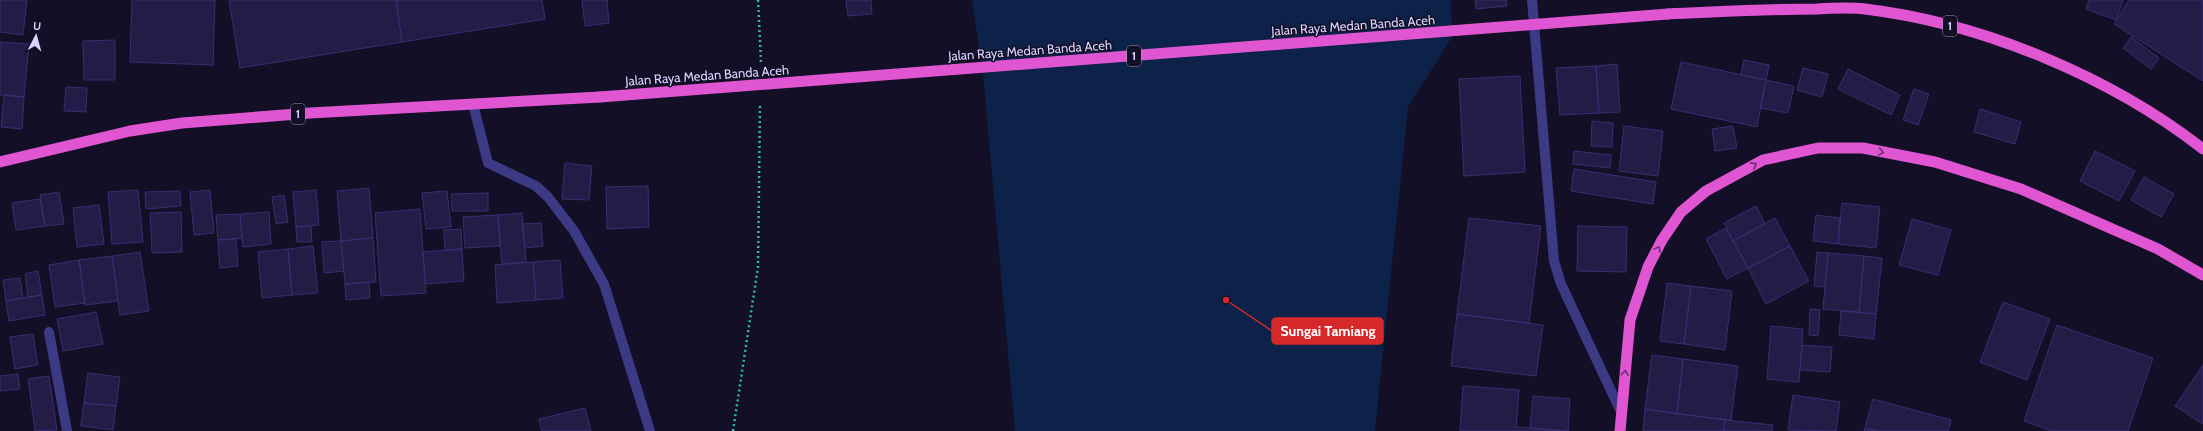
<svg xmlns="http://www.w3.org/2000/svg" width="2203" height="431" font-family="Cabin,sans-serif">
	<rect width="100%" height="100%" fill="#130f26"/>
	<path fill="#0c2248" d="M972 0H1451L1452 37 1408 107 1375 431H1015L983 74Z"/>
	<path fill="#241b47" stroke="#3b2d73" d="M0 0H27L23 35 0 32Z
		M132 0H215L213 65 130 62Z
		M229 0H396L402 42 240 68Z
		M396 0H542L545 19 402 42Z
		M582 0H607L609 23 585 26Z
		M846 0H871L872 14 848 16Z
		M1475 0H1506L1507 6 1476 9Z
		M2089 0H2123L2116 20 2086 9Z
		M2129 0H2203V81L2114 24Z
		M2131 37 2159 58 2151 69 2123 48Z
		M115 40V80H84L83 41Z
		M0 42 29 44 24 97 0 95Z
		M1744 60 1769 65 1766 80 1741 75Z
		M1681 62 1766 80 1757 127 1671 109Z
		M1617 64 1620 112 1599 113 1596 66Z
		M1596 66 1599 113 1560 115 1556 68Z
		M1803 68 1828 74 1822 97 1797 90Z
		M1848 69 1900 95 1891 115 1838 89Z
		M1520 76 1525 172 1464 176 1459 79Z
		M1766 80 1794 86 1788 113 1760 108Z
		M66 87 87 88 86 112 64 111Z
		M1914 89 1929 94 1918 125 1903 120Z
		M4 95 24 97 22 129 1 127Z
		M1980 109 2021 122 2015 144 1974 132Z
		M1592 121 1613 123 1612 147 1591 146Z
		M1624 126 1663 131 1658 176 1619 171Z
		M1733 126 1737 148 1715 151 1712 129Z
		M1574 151 1611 155 1610 168 1573 164Z
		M2095 151 2135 171 2119 201 2080 181Z
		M565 163 592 166 589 200 562 199Z
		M1574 169 1656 182 1653 204 1571 191Z
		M2144 177 2174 194 2161 217 2131 200Z
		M648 186 649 227 607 229 606 187Z
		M369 188 373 238 341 241 337 191Z
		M138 190 143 242 112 244 108 192Z
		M210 190 214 233 194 235 190 192Z
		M316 190 319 225 296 227 293 192Z
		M180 191 181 206 146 209 145 192Z
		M447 191 451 227 426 229 422 193Z
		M59 192 64 224 45 226 40 195Z
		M488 193V211H452L451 194Z
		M284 195 288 222 276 224 272 197Z
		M40 199 45 226 16 230 12 203Z
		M1842 203 1880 207 1876 248 1838 244Z
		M99 205 104 244 77 247 73 208Z
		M1756 206 1765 224 1733 241 1724 223Z
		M420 209 426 293 381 296 375 213Z
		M181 212 182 252 152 253 150 213Z
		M269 212 271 244 243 247 240 214Z
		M522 213 526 262 502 264 498 215Z
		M240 214 242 238 218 240 216 215Z
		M498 215 500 246 465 248 463 217Z
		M1816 215 1840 218 1838 244 1813 241Z
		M1469 218 1541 226 1529 323 1457 314Z
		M1775 218 1790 246 1748 268 1733 241Z
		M1912 219 1951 230 1938 275 1899 265Z
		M541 223 543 246 525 248 522 224Z
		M311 226 312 242H297L296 227Z
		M1578 226 1627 227 1626 272 1577 271Z
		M1726 228 1748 268 1727 279 1706 239Z
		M461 229 462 249 445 250 444 230Z
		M373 238 376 282 345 284 341 241Z
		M236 239 238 266 220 268 218 240Z
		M341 241 344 271 324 273 322 242Z
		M313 246 318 293 292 295 288 249Z
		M1790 246 1809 281 1766 304 1748 268Z
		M288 249 292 295 262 298 258 252Z
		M462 249 464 281 425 284 423 252Z
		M140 252 149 311 120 315 112 256Z
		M1817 252 1828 253 1825 287 1814 286Z
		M1828 253 1864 256 1859 312 1823 309Z
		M112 256 118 301 85 305 79 260Z
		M1864 256 1882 258 1876 314 1859 312Z
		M79 260 85 303 55 307 49 265Z
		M560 260 563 298 536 300 533 262Z
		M533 262 536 300 497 303 495 265Z
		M38 271 42 295 28 297 25 274Z
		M20 278 23 298 6 301 3 280Z
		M369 282 370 298 346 300 345 284Z
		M1667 283 1691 286 1684 344 1660 341Z
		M1691 286 1732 291 1725 350 1684 344Z
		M42 295 45 315 9 321 6 301Z
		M2003 302 2050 319 2027 380 1980 362Z
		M1810 309 1820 310 1818 336 1809 335Z
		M1841 311 1876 314 1874 339 1839 335Z
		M96 312 103 344 63 351 57 319Z
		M1457 314 1543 325 1536 376 1451 366Z
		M2057 325 2153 358 2128 431H2052L2024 421Z
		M1771 326 1803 329 1799 382 1767 379Z
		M33 334 38 365 15 369 10 337Z
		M1802 345 1832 347 1830 372 1800 370Z
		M1652 355 1683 359 1677 414 1645 409Z
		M1683 359 1738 366 1731 420 1677 414Z
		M2203 365V424L2175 406Z
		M88 373 120 377 116 406 84 403Z
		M18 374 20 389 0 391V376Z
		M49 376 57 430 35 431 28 379Z
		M1463 386 1519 390 1516 427 1566 431H1460Z
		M1793 395 1840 402 1836 431 1788 430Z
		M1533 396 1570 399 1568 431 1530 428Z
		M1873 399 1951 420 1948 431H1877L1865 428Z
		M84 403 116 406 113 430 81 426Z
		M585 408 591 431H542L539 419Z
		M1645 409 1725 420 1724 431H1643Z
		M1725 420 1773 425 1772 431H1724Z
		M1865 428 1877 431H1864Z"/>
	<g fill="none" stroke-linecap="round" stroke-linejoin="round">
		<path stroke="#2fb8b0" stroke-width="2.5" stroke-dasharray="2 3" stroke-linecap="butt" d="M758 0 761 62
			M733 431 758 267 760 105"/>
		<path stroke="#3d3a85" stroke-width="10" d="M473 104 488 163 536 186 548 197 574 231 604 284 650 431
			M49 332 67 431"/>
		<path stroke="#3d3a85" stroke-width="10" d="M1532 0 1554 261 1561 284 1621 412"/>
		<path stroke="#e055d1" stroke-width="11" d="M1668 14C1718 12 1767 9 1817 9 1833 8 1850 7 1865 9 1982 23 2111 77 2203 149
			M0 162 130 131 182 123 310 113 600 97
			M1620 431 1630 320 1648 267 1662 240 1681 212 1706 191 1763 160 1818 148H1863L1935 162 2021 189 2158 249 2203 275"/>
		<path stroke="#e055d1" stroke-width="11" d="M600 97 1668 14"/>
	</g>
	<defs><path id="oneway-chevron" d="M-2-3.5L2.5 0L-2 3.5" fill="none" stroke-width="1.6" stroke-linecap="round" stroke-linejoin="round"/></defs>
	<g stroke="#6f2e73">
		<use href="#oneway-chevron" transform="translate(1881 152) rotate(10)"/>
		<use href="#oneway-chevron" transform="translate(1754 165) rotate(-28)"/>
		<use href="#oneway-chevron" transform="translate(1658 249) rotate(-62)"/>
		<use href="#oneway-chevron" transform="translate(1625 373) rotate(-84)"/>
	</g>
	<g text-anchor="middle" stroke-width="3" stroke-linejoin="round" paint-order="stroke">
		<g fill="#130f26" stroke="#9e99be" stroke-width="1">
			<rect x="1943" y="16" width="14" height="20" rx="3"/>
			<rect x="1127" y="46" width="14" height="20" rx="3"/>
			<rect x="291" y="104" width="14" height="20" rx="3"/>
		</g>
		<g font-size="12" font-weight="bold" fill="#d9d4ff">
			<text x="1950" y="30">1</text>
			<text x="1134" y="60">1</text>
			<text x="298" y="118">1</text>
		</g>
		<g font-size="13" fill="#d9d4ff" stroke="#130f26">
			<text transform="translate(1353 25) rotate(-4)" y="5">Jalan Raya Medan Banda Aceh</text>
			<text transform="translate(1030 50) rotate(-4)" y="5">Jalan Raya Medan Banda Aceh</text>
			<text transform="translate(707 75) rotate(-4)" y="5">Jalan Raya Medan Banda Aceh</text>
		</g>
	</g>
	<path fill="none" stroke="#d62828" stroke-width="1.5" d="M1226 300L1272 331"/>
	<circle fill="#d62828" stroke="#130f26" stroke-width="1.5" cx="1226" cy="300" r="4"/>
	<rect fill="#d62828" stroke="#d62828" stroke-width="1.5" x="1272" y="318" width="111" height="26" rx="4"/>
	<g font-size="14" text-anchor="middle" font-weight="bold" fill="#fff">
		<text x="1328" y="336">Sungai Tamiang</text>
	</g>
	<g transform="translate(36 36) rotate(6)" stroke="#130f26" stroke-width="3" paint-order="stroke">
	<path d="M0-3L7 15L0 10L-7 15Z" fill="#d9d4ff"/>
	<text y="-6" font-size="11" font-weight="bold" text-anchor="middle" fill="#d9d4ff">U</text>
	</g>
</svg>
